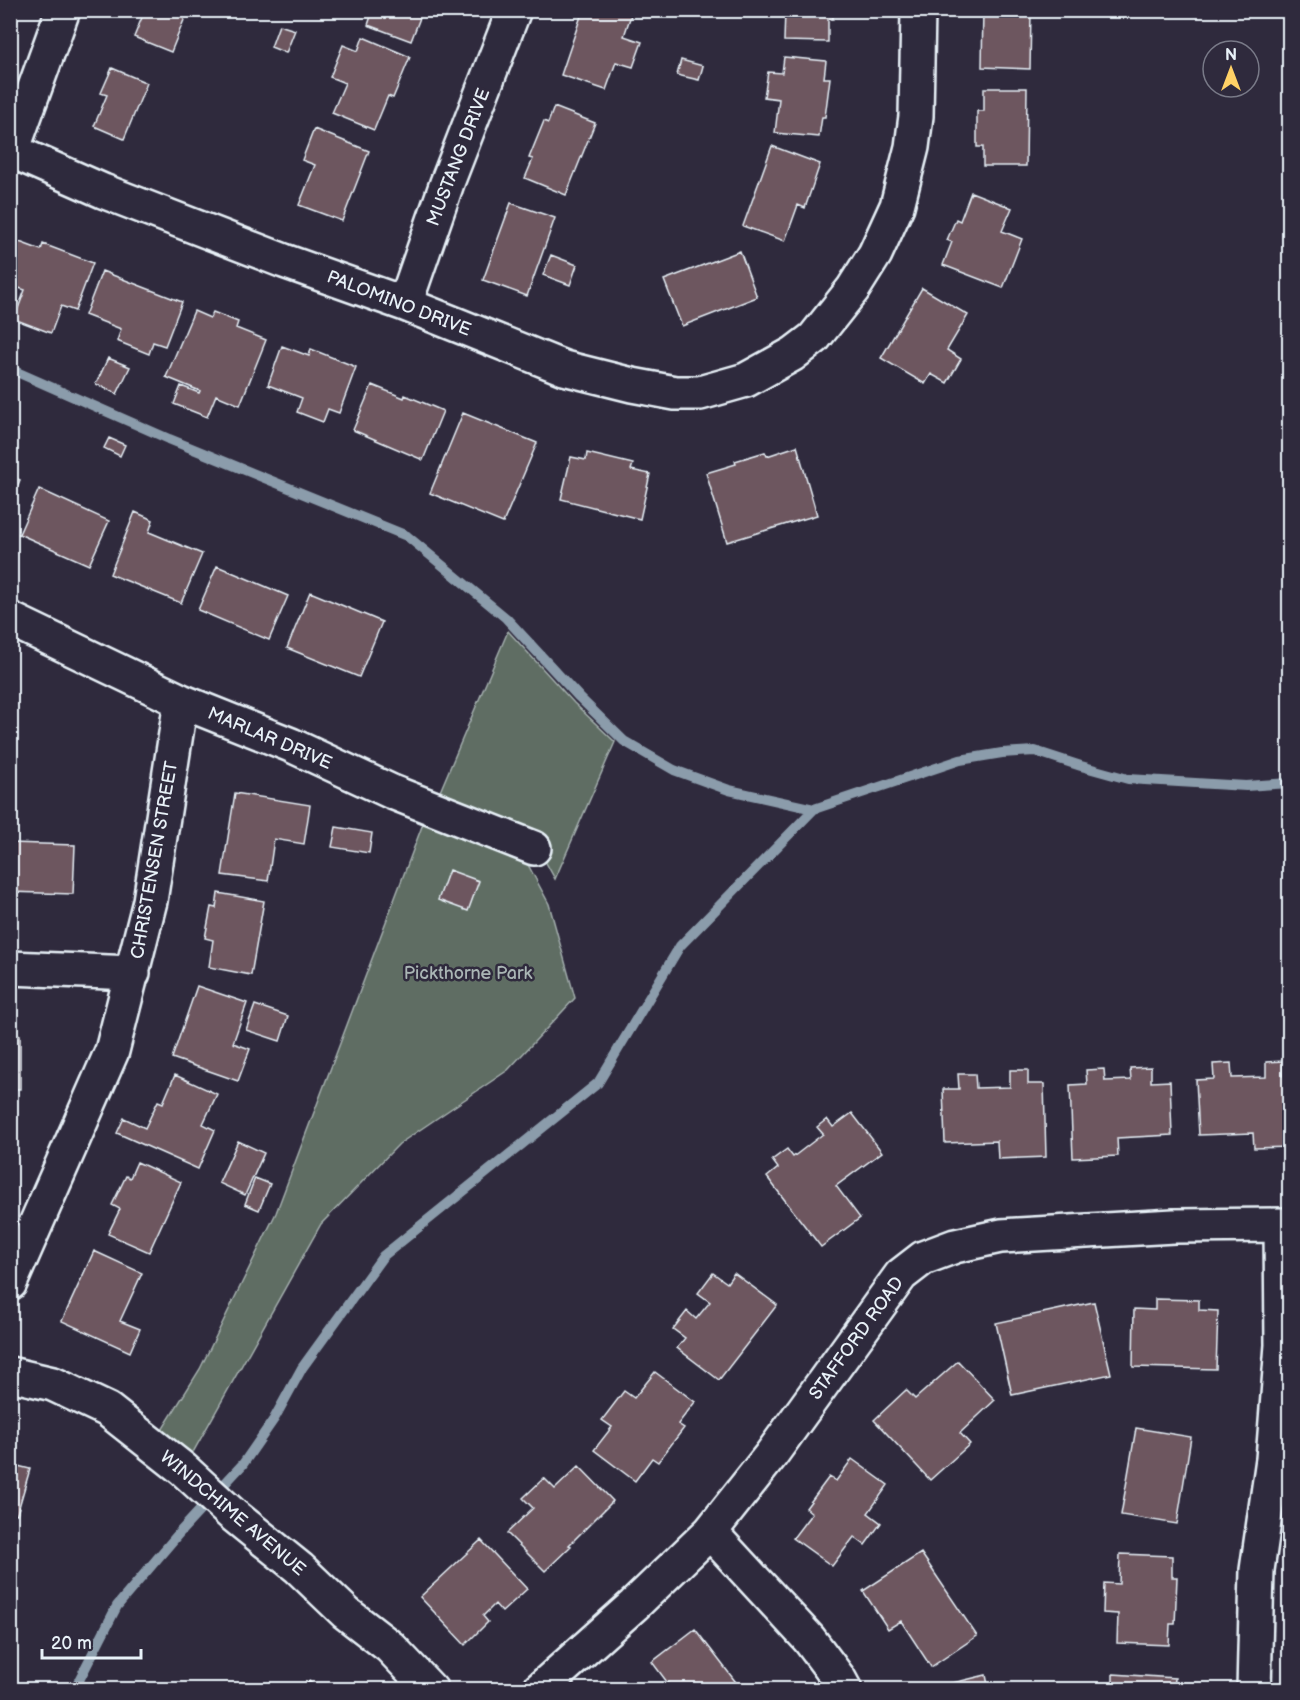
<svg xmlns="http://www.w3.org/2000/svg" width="1300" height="1700" font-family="'Balsamiq Sans',sans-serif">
	<rect width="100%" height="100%" fill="#2f2a3d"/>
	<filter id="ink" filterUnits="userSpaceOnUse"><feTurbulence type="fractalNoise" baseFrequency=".0167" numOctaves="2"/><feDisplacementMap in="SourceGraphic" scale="12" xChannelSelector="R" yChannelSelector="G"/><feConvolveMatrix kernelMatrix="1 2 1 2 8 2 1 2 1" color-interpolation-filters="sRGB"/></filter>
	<g filter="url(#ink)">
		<path fill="#5f6d63" stroke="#a4afae" stroke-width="1.5" d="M508 631 574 703 615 742 555 879 533 839 436 801Z
			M424 821 526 861 549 904 575 998 508 1070 399 1144 321 1224 192 1454 162 1430 200 1369 276 1213Z"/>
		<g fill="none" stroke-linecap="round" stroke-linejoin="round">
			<path stroke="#8b9cab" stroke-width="10" d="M10 369 169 439 407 536 506 618 579 697 624 741 674 770 729 790 814 809
				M74 1690 117 1606 180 1532 243 1464 274 1419 302 1368 383 1256 598 1083 680 946 814 809 960 760 1002 753 1035 751 1081 766 1128 779 1246 786 1290 783"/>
		</g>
		<path fill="#6d565f" stroke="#e8f1f8" stroke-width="1.5" d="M145 10H188L171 52 134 37Z
			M373 10H423L411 41 368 25Z
			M583 10H618L631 15 624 36 642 42 633 67 616 62 606 90 561 75Z
			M785 10H833V19H828V42L784 41Z
			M983 10H1031L1030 69 982 67Z
			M279 25 295 30 286 53 271 47Z
			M363 37 410 57 393 98 388 96 374 130 332 113 345 83 330 77 343 45 358 51Z
			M784 57 826 61 824 78H830L825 117H822L819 137 775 133 779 99 764 97 768 72 782 73Z
			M681 60 703 66 699 80 677 75Z
			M112 68 147 83 124 139 94 126 107 95 101 93Z
			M984 88H1027L1026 166H983V147H977V111H984Z
			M554 107 595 123 566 195 525 178 533 159 529 158 544 121 548 123Z
			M314 129 369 151 342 221 299 205 315 165 302 160Z
			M772 146 820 164 805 208 798 205 785 241 743 226Z
			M971 192 1012 208 1002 231 1022 239 1003 288 943 265 952 242 947 240 956 219 960 221Z
			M511 203 555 218 527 296 483 280Z
			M14 240 41 250 43 244 93 263 75 311 61 306 51 333 14 319 25 290 10 285V248Z
			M740 251 757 297 682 326 664 280Z
			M551 255 577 265 570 285 543 275Z
			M102 271 182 302 165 346 153 342 149 354 117 341 121 329 85 315Z
			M922 288 968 315 947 350 961 359 947 383 931 374 925 384 881 358Z
			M194 311 210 318 213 312 238 322 236 328 266 340 240 405 216 395 207 417 174 404 181 386 199 393 200 391 166 377Z
			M282 346 309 356 311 349 356 367 339 413 328 409 323 422 297 412 302 398 268 385Z
			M108 358 130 367 117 394 96 384Z
			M372 385 404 398 405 395 443 411 423 460 353 430Z
			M463 413 537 443 503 523 430 493Z
			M109 438 125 445 120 456 104 448Z
			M797 446 817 515 727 542 706 473 736 464 735 461 765 452 767 456Z
			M587 453 633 464 631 470 650 474 640 519 561 499 571 457 586 460Z
			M10 476 20 480 10 503Z
			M39 489 109 521 89 565 19 534Z
			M135 512 153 520 149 532 202 554 181 603 110 574Z
			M217 566 288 596 269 640 198 610Z
			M310 592 382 622 359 677 287 648Z
			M235 793 310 805 304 844 274 839 268 881 222 875Z
			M336 827 372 833 369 853 332 847Z
			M10 843 75 845 73 894 10 892Z
			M449 870 479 881 468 911 438 900Z
			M218 893 264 901 251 975 209 967 213 940 205 938 211 907 216 908Z
			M197 986 247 1003 233 1043 250 1049 238 1081 172 1058Z
			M255 1005 288 1016 280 1041 246 1030Z
			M10 1035H20V1089H10Z
			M1283 1061V1076L1290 1075V1147L1254 1148 1253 1133 1199 1135 1196 1080 1214 1079 1213 1064 1231 1063 1232 1078 1266 1077V1062Z
			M1151 1067V1082L1170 1081 1172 1135 1117 1138 1118 1156 1073 1158 1070 1085 1087 1084 1086 1070 1104 1069 1105 1081 1131 1080 1130 1068Z
			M1010 1070H1028V1084H1044L1046 1157 998 1159 997 1141 945 1143 943 1089H959L958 1074H975L976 1088 1010 1087Z
			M175 1075 217 1094 203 1124 215 1130 198 1169 117 1133 124 1118 145 1128 158 1101 163 1103Z
			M852 1113 882 1152 836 1186 860 1218 821 1247 767 1177 778 1168 772 1160 787 1149 793 1157 823 1134 817 1127 827 1119 833 1127Z
			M238 1141 264 1153 245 1195 219 1183Z
			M137 1162 181 1182 149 1252 108 1234 120 1209 112 1205 126 1176 130 1178Z
			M255 1178 270 1184 259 1210 245 1204Z
			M94 1251 142 1273 120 1321 140 1329 130 1352 62 1321Z
			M713 1273 727 1283 734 1273 777 1305 719 1380 677 1348 685 1338 673 1329 687 1311 696 1319 710 1302 698 1293Z
			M1155 1299 1199 1300V1310L1218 1311 1216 1369 1133 1367 1134 1309 1155 1310Z
			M1094 1302 1111 1374 1012 1395 996 1323Z
			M958 1361 995 1400 960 1433 970 1444 930 1480 874 1420 906 1390 915 1399Z
			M655 1372 695 1402 678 1424 684 1428 658 1462 652 1458 635 1481 594 1450 612 1427 602 1420 624 1391 634 1398Z
			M1136 1428 1191 1437 1177 1524 1121 1515Z
			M852 1459 888 1485 868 1513 881 1523 865 1545 854 1537 832 1566 793 1538 812 1513 806 1508 829 1477 836 1481Z
			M10 1464 30 1469 17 1514 10 1512Z
			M579 1466 613 1501 569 1545 571 1546 545 1571 507 1533 533 1508 523 1498 544 1478 555 1489Z
			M481 1540 527 1589 502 1612 495 1604 483 1616 488 1622 465 1645 420 1597Z
			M921 1553 977 1636 931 1667 901 1621 888 1629 863 1591Z
			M1120 1554 1172 1556V1577H1177L1175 1624H1170L1169 1645 1117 1643 1118 1614 1103 1613 1104 1583 1119 1584Z
			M695 1629 742 1690H673L652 1662Z
			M1113 1674 1175 1678 1174 1690H1113Z
			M986 1675 989 1690H932V1688Z
			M309 1681 319 1690H302Z"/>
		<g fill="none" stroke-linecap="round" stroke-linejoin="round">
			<defs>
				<path id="minor" d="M10 150 103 191 284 261 405 304 564 368 632 385 675 393H700L746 380 793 354 814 338 853 289 875 254 897 206 912 147 916 116 918 10
					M12 151 63 10
					M405 304 447 183 514 10
					M10 619 181 701 291 745 392 792 534 848
					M10 968 133 973
					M10 1283 112 1051 150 901 181 701
					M10 1374 53 1384 108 1410 183 1469 232 1514 299 1568 346 1613 390 1647 431 1690
					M710 1532 809 1639 839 1679 845 1690
					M539 1690 634 1605 710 1532 771 1455 901 1275 923 1258 955 1246 1001 1236 1174 1226 1290 1225
					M1254 1690 1257 1570 1273 1459 1282 1345 1281 1226"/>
			</defs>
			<use href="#minor" stroke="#e8f1f8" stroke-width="38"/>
			<use href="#minor" stroke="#2f2a3d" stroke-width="33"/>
		</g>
	</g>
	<g text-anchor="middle" stroke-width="5" stroke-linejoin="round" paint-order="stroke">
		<g font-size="18" fill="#e8f1f8" stroke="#2f2a3d">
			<text transform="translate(458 157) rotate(-69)" y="6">MUSTANG DRIVE</text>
			<text transform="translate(399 303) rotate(21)" y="6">PALOMINO DRIVE</text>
			<text transform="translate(270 738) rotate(23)" y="6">MARLAR DRIVE</text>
			<text transform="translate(154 860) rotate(-80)" y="6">CHRISTENSEN STREET</text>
			<text transform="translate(856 1338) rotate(-54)" y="6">STAFFORD ROAD</text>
			<text transform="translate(233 1513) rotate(40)" y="6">WINDCHIME AVENUE</text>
		</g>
		<g font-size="18" fill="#aab6b5" stroke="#2f2a3d">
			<text x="468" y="979">Pickthorne Park</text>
		</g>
	</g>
	<rect width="1300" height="1700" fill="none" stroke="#2f2a3d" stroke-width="36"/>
	<rect x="18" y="18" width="1264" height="1664" fill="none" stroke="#e8f1f8" stroke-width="2" filter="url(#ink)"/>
	<g transform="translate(1231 69)"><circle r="28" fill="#2f2a3d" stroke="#797a88" stroke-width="1.5"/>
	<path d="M0-4.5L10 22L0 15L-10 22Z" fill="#ffd166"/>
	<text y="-9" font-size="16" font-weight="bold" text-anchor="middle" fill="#e8f1f8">N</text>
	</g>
	<path d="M42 1649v9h99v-9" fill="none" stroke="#e8f1f8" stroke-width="3"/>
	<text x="51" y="1649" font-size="18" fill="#e8f1f8" stroke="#2f2a3d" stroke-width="4.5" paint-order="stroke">20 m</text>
</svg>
